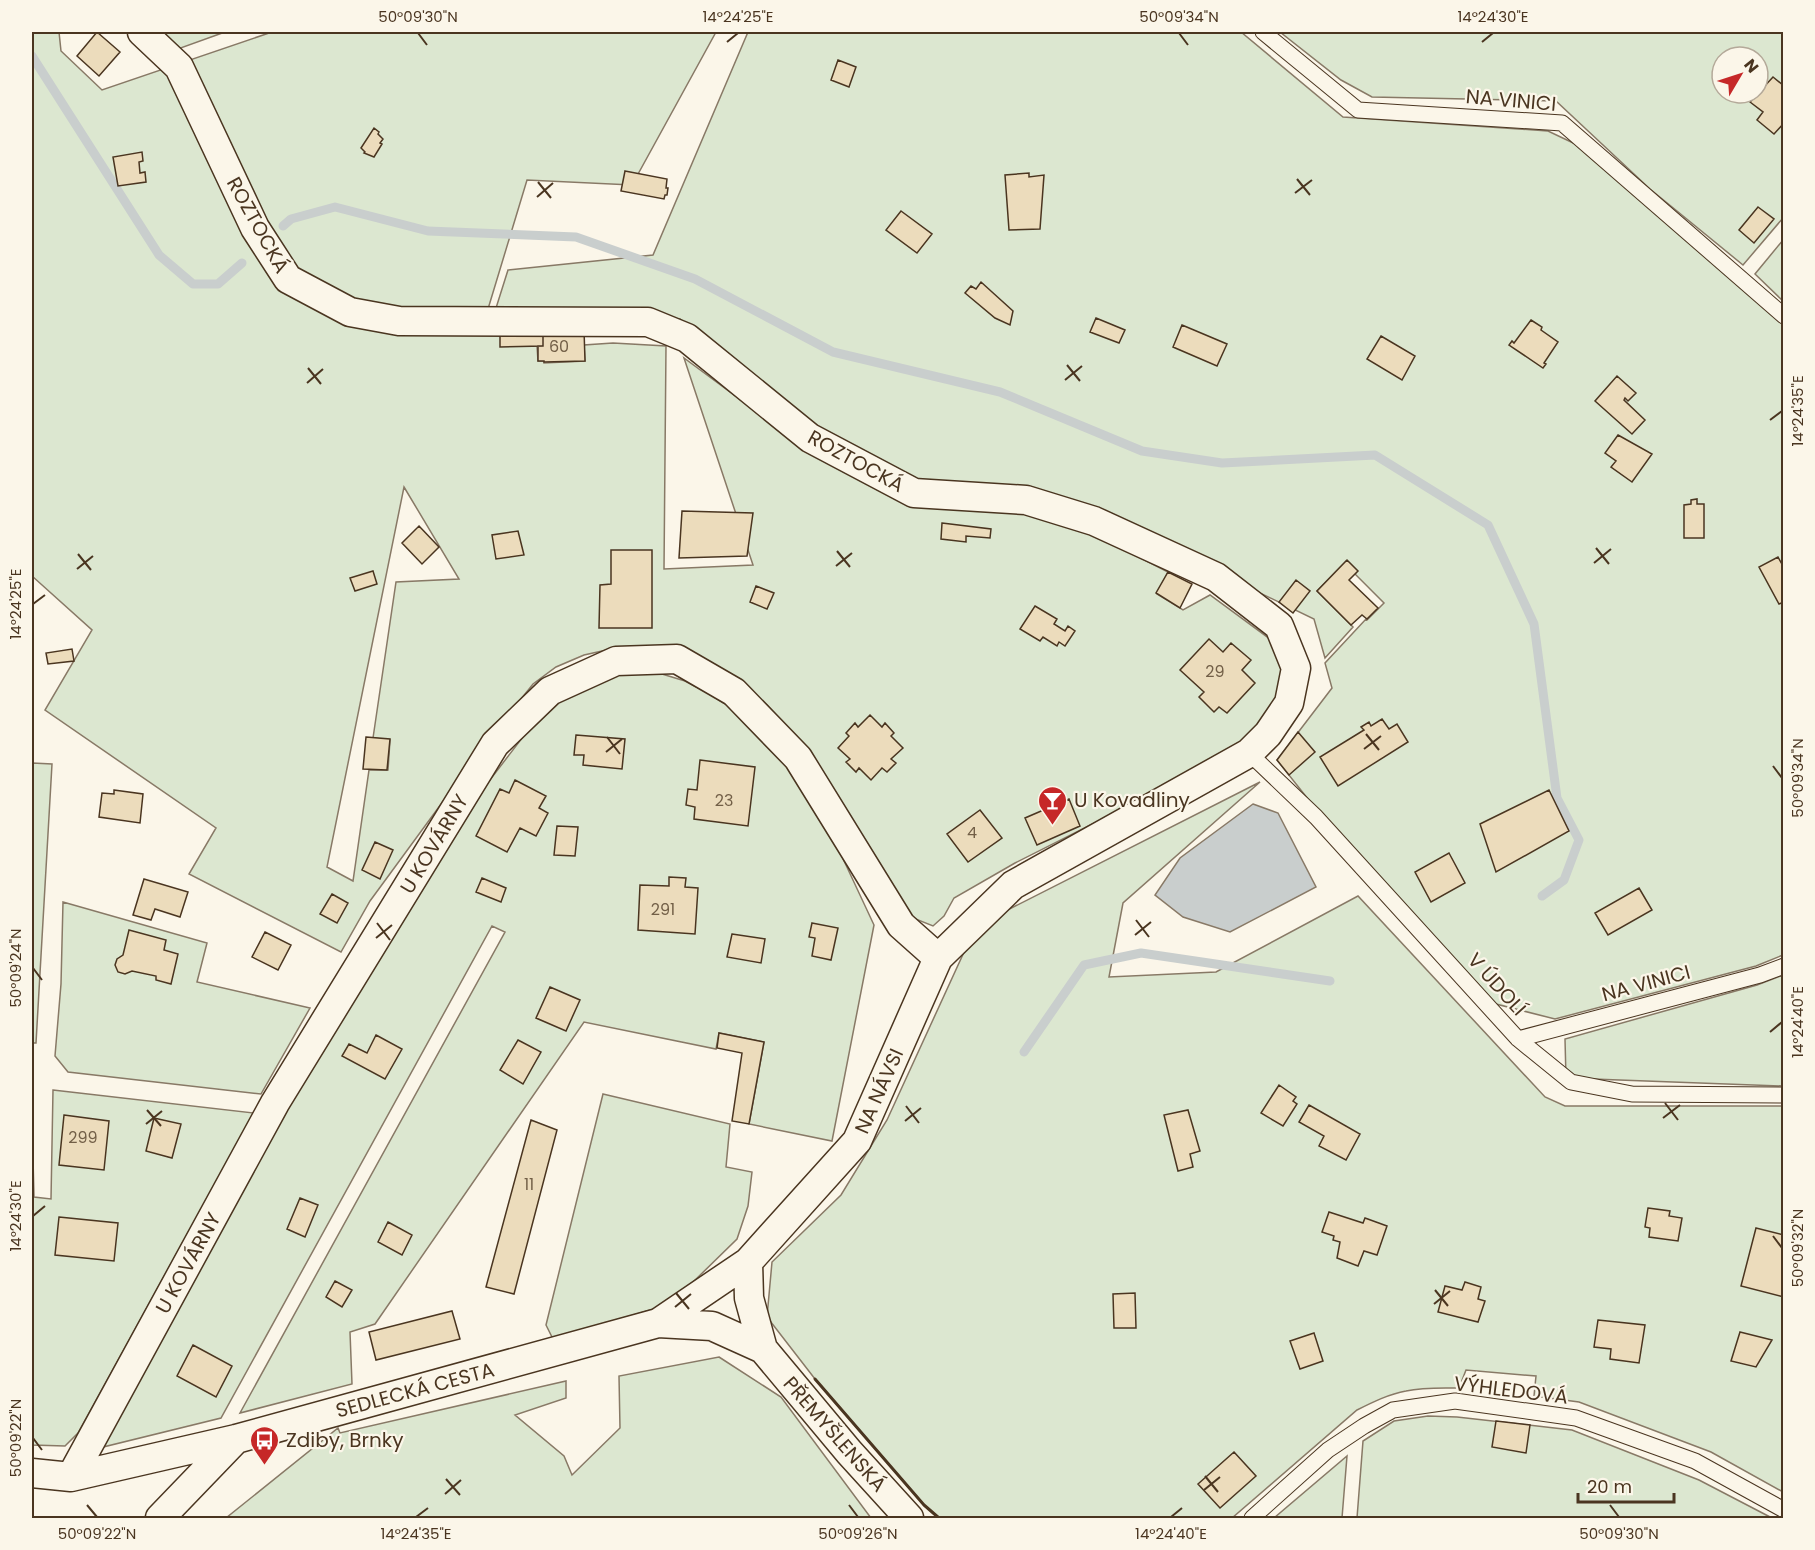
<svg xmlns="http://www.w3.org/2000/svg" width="1815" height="1550" font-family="Poppins,sans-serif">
	<rect width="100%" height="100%" fill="#fbf6e9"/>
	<path fill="#dce7d0" stroke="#887966" stroke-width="1.5" fill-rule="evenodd" d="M32 32H59L61 51 102 90 272 32H716L632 185 527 180 488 309 501 332V346H537L538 361H544V363L585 361 584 345 613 343 666 346 664 569 753 565 684 358 780 429 917 504 1063 518 1168 572 1157 594 1183 610 1210 595 1274 642 1287 693 1243 748 1015 863 954 898 944 916 933 926 913 918 806 748 767 705 745 688 611 649 584 655 556 667 533 684 488 740 370 901 341 952 189 874 216 828 45 710 92 630 32 576ZM404 487 459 579 396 582 373 738 390 740 388 770H369L353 881 327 867Z
		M159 32H225L178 49Z
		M748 32H1241L1343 117 1548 131 1607 159 1783 322V955L1756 966 1555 1019 1492 1003 1339 838 1277 760 1332 688 1325 663 1366 619 1367 620 1384 603 1355 574 1357 571 1346 561 1317 591 1353 627 1325 658 1314 619 1175 552 914 485 872 461 794 411 680 319 496 308 508 270 653 255Z
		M1280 32H1783V218L1743 265 1650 189 1556 101 1372 97 1341 80ZM1722 57H1758V93H1722Z
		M1783 240V301L1755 274Z
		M638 671 662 674 685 681 708 693 730 707 786 762 838 848 874 925 832 1141 749 1124 764 1042 719 1033 716 1049 584 1022 375 1324 350 1332 352 1384 240 1413 505 932 492 926 221 1418 99 1448 407 888 529 729 559 697 596 676Z
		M32 763 52 764 36 1043H32Z
		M1260 782 1123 903 1109 977 1216 972 1358 896 1545 1097 1565 1106H1783V1492L1711 1452 1579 1402 1534 1396 1536 1376 1466 1370 1459 1388C1442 1388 1424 1387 1406 1391 1389 1394 1373 1402 1357 1410L1232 1518H939L924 1505 815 1379 767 1317 772 1262 841 1195 887 1120 976 926Z
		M63 902 207 943 197 982 310 1008 261 1094 68 1072 55 1056 61 984Z
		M1783 975V1086L1566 1078 1565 1039 1757 985Z
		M53 1090 254 1113 78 1433 65 1446 32 1445V1120L34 1197 51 1199Z
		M603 1094 730 1124 726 1167 752 1172 748 1206 737 1239 690 1285 657 1308 553 1339 546 1325Z
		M719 1357 781 1397 871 1518H226L338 1428 340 1433 566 1381V1398L515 1415 564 1456 572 1475 620 1428 619 1376Z
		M1428 1416 1457 1417 1572 1430 1699 1480 1772 1518H1357L1363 1441 1394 1421Z
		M1347 1456 1342 1518H1274Z"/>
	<path fill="#c9cecd" stroke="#887966" stroke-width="1.5" d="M1253 804 1278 813 1316 887 1230 932 1183 917 1155 895 1180 858Z"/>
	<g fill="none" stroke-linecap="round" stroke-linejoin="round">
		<path stroke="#c9cecd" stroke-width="9" d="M32 56 159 255 193 284H218L242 263
			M283 226 291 219 335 207 428 231 576 237 695 279 833 352 1000 392 1142 451 1222 463 1375 455 1488 525 1534 624 1557 798 1579 840 1564 880 1542 896
			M1024 1052 1084 965 1141 953 1330 981"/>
	</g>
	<path fill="#ecdcbc" stroke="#4a3520" stroke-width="1.5" d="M97 32 120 52 99 76 77 56Z
		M838 60 856 67 849 87 831 80Z
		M1773 77 1784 86V123L1774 134 1757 120 1763 112 1750 102Z
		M374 128 379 132 378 134 383 139 380 143 382 144 374 157 364 153 365 152 361 148Z
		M142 152 143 161 139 162 140 173 145 172 146 182 118 186 113 157Z
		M625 171 667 179 666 188H668L667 195H665L664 199 621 191Z
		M1029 173V177L1044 175 1040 229 1009 230 1005 175Z
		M1758 207 1774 219 1754 243 1739 230Z
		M901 211 932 234 917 253 886 230Z
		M981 282 1013 311 1010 325 995 318 965 293 971 286 976 289Z
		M1096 318 1125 330 1119 343 1090 332Z
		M1531 320 1542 327 1541 330 1558 342 1544 363 1546 364 1543 368 1509 345 1512 341 1514 343Z
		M1182 325 1227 344 1217 366 1173 347Z
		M584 329 585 361 544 362V361H538V346H543V331Z
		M543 331V346L500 347V332Z
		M1381 336 1415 356 1402 380 1367 359Z
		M1617 376 1636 393 1628 401 1625 398 1624 400 1645 420 1632 434 1595 401Z
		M1618 435 1652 454 1632 482 1611 467 1616 461 1605 453Z
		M1697 499V504H1704V538H1684V505L1691 504V500Z
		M682 511 753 513 747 556 679 558Z
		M942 523 991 529 990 538 966 536V542L941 539Z
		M419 526 439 547 422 564 402 543Z
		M518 531 524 555 496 559 492 535Z
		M611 550H652V628H599L600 585 611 584Z
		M1778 557 1784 568V602L1779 604 1759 567Z
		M1347 560 1358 571 1349 580 1378 608 1367 619 1362 615 1351 625 1317 591Z
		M373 571 377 584 355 591 350 578Z
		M1168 572 1192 584 1180 608 1156 593Z
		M1296 580 1310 591 1293 613 1279 602Z
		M756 586 774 593 767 609 750 602Z
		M1035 606 1057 619 1054 624 1065 631 1068 626 1075 631 1065 646 1059 642 1057 646 1043 637 1040 641 1020 629Z
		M1209 639 1223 652 1231 643 1251 660 1242 670 1255 683 1227 713 1219 707 1214 712 1199 697 1204 692 1180 670Z
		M72 649 74 661 48 664 46 653Z
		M870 715 882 727 885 723 894 733 891 736 903 748 891 759 896 763 887 772 882 768 871 780 859 768 856 772 846 762 850 759 838 748 849 736 846 733 855 723 858 727Z
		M1382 719 1389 729 1397 724 1408 742 1338 786 1320 757 1364 730 1361 727 1369 722 1371 726Z
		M1298 732 1315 752 1289 775 1277 760Z
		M576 735 625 739 622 769 583 765 584 755H574Z
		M366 737 390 739 387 770 363 769Z
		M700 760 755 767 748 826 694 819 695 807 686 805 688 789 697 790Z
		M515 780 546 796 539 808 548 813 536 836 520 828 507 852 476 836 500 789 509 793Z
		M114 790 143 794 140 823 99 817 102 793 114 794Z
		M1549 790 1569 831 1496 872 1480 824Z
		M1069 799 1080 826 1037 845 1025 818Z
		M980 810 1002 838 968 862 947 834Z
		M557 826 578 827 575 856 554 855Z
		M375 842 393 850 380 879 362 870Z
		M1449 853 1465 883 1431 902 1415 872Z
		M669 877 686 878 685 887 698 888 695 934 638 930 640 885 669 886Z
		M482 878 506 888 501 902 476 892Z
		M144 879 188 892 180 917 155 909 151 920 133 915Z
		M1639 888 1652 910 1608 935 1595 913Z
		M332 894 348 903 337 923 320 914Z
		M812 923 838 928 831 960 812 956 815 938 809 937Z
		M129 930 166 940 164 950 178 954 171 984 156 980V976L132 971 125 974 118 972 115 965 117 959 123 955Z
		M265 932 291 945 278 970 252 957Z
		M732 934 765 939 761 963 727 957Z
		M550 987 580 1000 566 1031 536 1018Z
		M719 1033 764 1042 749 1124 732 1121 742 1053 717 1048Z
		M376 1035 402 1049 385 1079 342 1056 349 1044 367 1053Z
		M518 1040 541 1052 523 1084 500 1070Z
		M1279 1085 1296 1097 1293 1101 1297 1104 1283 1126 1261 1113Z
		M1309 1105 1360 1134 1346 1160 1319 1146 1324 1136 1299 1122Z
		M1188 1110 1200 1151 1190 1154 1193 1167 1178 1171 1164 1115Z
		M64 1115 109 1121 104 1170 59 1165Z
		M154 1118 181 1124 172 1158 146 1151Z
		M531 1120 557 1130 514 1294 486 1287Z
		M300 1198 318 1205 305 1237 287 1229Z
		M1648 1208 1670 1211 1669 1216 1682 1218 1678 1241 1649 1237 1650 1228 1645 1227Z
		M1329 1212 1363 1223 1365 1218 1387 1226 1377 1255 1364 1251 1358 1266 1337 1258 1340 1242 1333 1240 1334 1236 1322 1232Z
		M59 1217 118 1223 114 1261 55 1255Z
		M388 1222 412 1235 402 1255 378 1242Z
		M1756 1228 1784 1235V1297L1741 1286Z
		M335 1281 352 1290 342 1307 326 1297Z
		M1465 1282 1481 1287 1478 1299 1485 1301 1478 1322 1438 1312 1445 1286 1462 1290Z
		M1135 1293 1136 1328H1114L1113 1294Z
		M452 1311 460 1339 376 1360 369 1332Z
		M1598 1320 1645 1325 1639 1363 1610 1359 1611 1349 1594 1347Z
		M1740 1332 1772 1340 1756 1367 1731 1361Z
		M1314 1333 1323 1361 1300 1369 1290 1341Z
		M193 1345 232 1366 216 1397 177 1376Z
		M1496 1421 1530 1425 1526 1453 1492 1447Z
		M1234 1452 1256 1476 1220 1508 1198 1484Z"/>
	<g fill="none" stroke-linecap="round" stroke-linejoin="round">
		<defs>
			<path id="service" d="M1263 32 1358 110 1562 123 1784 316
				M1249 753 1316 817 1518 1039 1571 1082 1632 1094 1784 1095
				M1518 1039 1760 975 1784 966
				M1252 1518 1328 1450 1364 1426 1393 1410 1455 1401 1576 1418 1695 1461 1784 1510"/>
			<path id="minor" d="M142 32 179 67 255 228 288 279 350 312 399 321 648 322 687 338 810 438 914 493 1026 500 1094 521 1216 577 1279 626 1296 668 1289 703 1268 734 1249 753 1013 885 938 958 857 1141 748 1262 749 1298 763 1349 849 1452 909 1518
				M658 1323 712 1326 763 1349
				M32 1473 71 1477 236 1439 658 1323 748 1262
				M71 1477 275 1103 495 744 550 691 616 661 677 659 734 692 798 758 901 925 938 958
				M160 1518 236 1439"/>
		</defs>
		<use href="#service" stroke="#4a3520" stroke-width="17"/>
		<use href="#minor" stroke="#4a3520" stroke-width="31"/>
		<use href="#service" stroke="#fbf6e9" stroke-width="15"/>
		<use href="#minor" stroke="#fbf6e9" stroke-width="28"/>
		<path stroke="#4a3520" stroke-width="3" d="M815 1379 924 1505 939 1518"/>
	</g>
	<path fill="none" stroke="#4a3520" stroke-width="2" d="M418 33 427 45M1179 33 1188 45M727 42 738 33M1482 42 1493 33M1297 179 1310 195M538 182 551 198M1295 193 1312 180M537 197 553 183M1067 365 1080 381M308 368 321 384M1065 380 1082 366M307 383 323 369M1770 420 1782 411M1596 548 1609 564M837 551 850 567M78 554 91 570M1594 563 1611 549M836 566 852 553M77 569 93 556M33 604 45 595M1366 734 1379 750M607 737 620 754M1364 749 1381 736M606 752 622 739M1773 766 1782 778M1136 920 1149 937M377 923 390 940M1135 935 1151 922M376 938 392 925M33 968 42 980M1770 1032 1782 1022M1665 1103 1678 1120M906 1106 919 1123M147 1110 161 1126M1663 1118 1680 1105M905 1121 921 1108M146 1124 162 1111M33 1216 45 1206M1773 1236 1782 1248M1435 1290 1448 1306M676 1293 689 1309M1434 1304 1450 1291M675 1307 691 1294M33 1438 42 1450M1205 1476 1218 1492M446 1479 460 1495M1204 1490 1220 1477M445 1494 461 1480M87 1505 97 1517M849 1505 858 1517M1610 1505 1619 1517M416 1517 428 1508M1171 1517 1182 1508"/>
	<defs>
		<symbol id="bar-pin" viewBox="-11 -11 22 30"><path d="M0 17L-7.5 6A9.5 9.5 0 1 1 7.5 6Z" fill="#c62828" stroke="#fbf6e9"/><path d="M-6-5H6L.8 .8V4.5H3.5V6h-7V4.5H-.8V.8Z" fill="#fff"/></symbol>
		<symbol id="bus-pin" viewBox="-11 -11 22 30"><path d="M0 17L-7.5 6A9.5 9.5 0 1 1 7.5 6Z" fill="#c62828" stroke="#fbf6e9"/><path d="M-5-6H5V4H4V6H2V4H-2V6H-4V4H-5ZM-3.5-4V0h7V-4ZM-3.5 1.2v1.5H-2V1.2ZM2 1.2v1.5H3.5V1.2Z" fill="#fff"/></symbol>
	</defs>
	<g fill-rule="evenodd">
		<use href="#bar-pin" x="1036" y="784" width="33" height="45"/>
		<use href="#bus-pin" x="248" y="1424" width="33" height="45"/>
	</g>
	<g text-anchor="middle" stroke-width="4.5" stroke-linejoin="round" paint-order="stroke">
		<g font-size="16" fill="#725f47">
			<text x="559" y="352">60</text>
			<text x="1215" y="677">29</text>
			<text x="724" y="806">23</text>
			<text x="972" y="838">4</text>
			<text x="663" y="915">291</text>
			<text x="83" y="1143">299</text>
			<text x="529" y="1190">11</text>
		</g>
		<g font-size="20" fill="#4a3520" stroke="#fbf6e9">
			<text transform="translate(1511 100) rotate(5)" y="7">NA VINICI</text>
			<text transform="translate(258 225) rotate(61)" y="7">ROZTOCKÁ</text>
			<text transform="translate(856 461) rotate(29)" y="7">ROZTOCKÁ</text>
			<text transform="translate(434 844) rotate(-59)" y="7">U KOVÁRNY</text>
			<text transform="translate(1646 983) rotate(-15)" y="7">NA VINICI</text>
			<text transform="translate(1497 984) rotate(48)" y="7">V ÚDOLÍ</text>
			<text transform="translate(879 1091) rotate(-66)" y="7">NA NÁVSI</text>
			<text transform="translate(188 1263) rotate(-61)" y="7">U KOVÁRNY</text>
			<text transform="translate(415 1390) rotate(-15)" y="7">SEDLECKÁ CESTA</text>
			<text transform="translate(1511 1390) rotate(7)" y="7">VÝHLEDOVÁ</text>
			<text transform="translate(835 1434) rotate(49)" y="7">PŘEMYŠLENSKÁ</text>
		</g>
		<g font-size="20" fill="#4a3520" stroke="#fbf6e9" text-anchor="start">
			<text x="1074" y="807">U Kovadliny</text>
			<text x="286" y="1447">Zdiby, Brnky</text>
		</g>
	</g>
	<rect width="1815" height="1550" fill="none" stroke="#fbf6e9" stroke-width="66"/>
	<g transform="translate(1740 75) rotate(51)"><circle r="28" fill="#fbf6e9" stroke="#b4a999" stroke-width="1.5"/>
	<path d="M0-4.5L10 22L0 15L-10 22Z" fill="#c62828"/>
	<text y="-9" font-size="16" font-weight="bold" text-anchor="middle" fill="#4a3520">N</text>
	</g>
	<path d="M1578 1493v9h96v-9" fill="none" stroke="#4a3520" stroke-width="3"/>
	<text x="1587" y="1493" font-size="18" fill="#4a3520" stroke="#fbf6e9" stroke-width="4.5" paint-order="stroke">20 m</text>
	<rect x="33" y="33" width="1749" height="1484" fill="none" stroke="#4a3520" stroke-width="2"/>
	<g font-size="15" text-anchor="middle" fill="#4a3520">
		<text x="418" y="22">50°09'30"N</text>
		<text x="738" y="22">14°24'25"E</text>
		<text x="1179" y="22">50°09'34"N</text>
		<text x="1493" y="22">14°24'30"E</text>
		<text transform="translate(1798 411) rotate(-90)" y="5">14°24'35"E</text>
		<text transform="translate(16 604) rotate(-90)" y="5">14°24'25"E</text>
		<text transform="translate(1798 778) rotate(-90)" y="5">50°09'34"N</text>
		<text transform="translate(16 968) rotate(-90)" y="5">50°09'24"N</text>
		<text transform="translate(1798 1022) rotate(-90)" y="5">14°24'40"E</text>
		<text transform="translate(16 1216) rotate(-90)" y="5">14°24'30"E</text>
		<text transform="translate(1798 1248) rotate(-90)" y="5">50°09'32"N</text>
		<text transform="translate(16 1438) rotate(-90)" y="5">50°09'22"N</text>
		<text x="97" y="1539">50°09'22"N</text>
		<text x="416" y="1539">14°24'35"E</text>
		<text x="858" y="1539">50°09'26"N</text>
		<text x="1171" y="1539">14°24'40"E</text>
		<text x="1619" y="1539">50°09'30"N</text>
	</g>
</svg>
